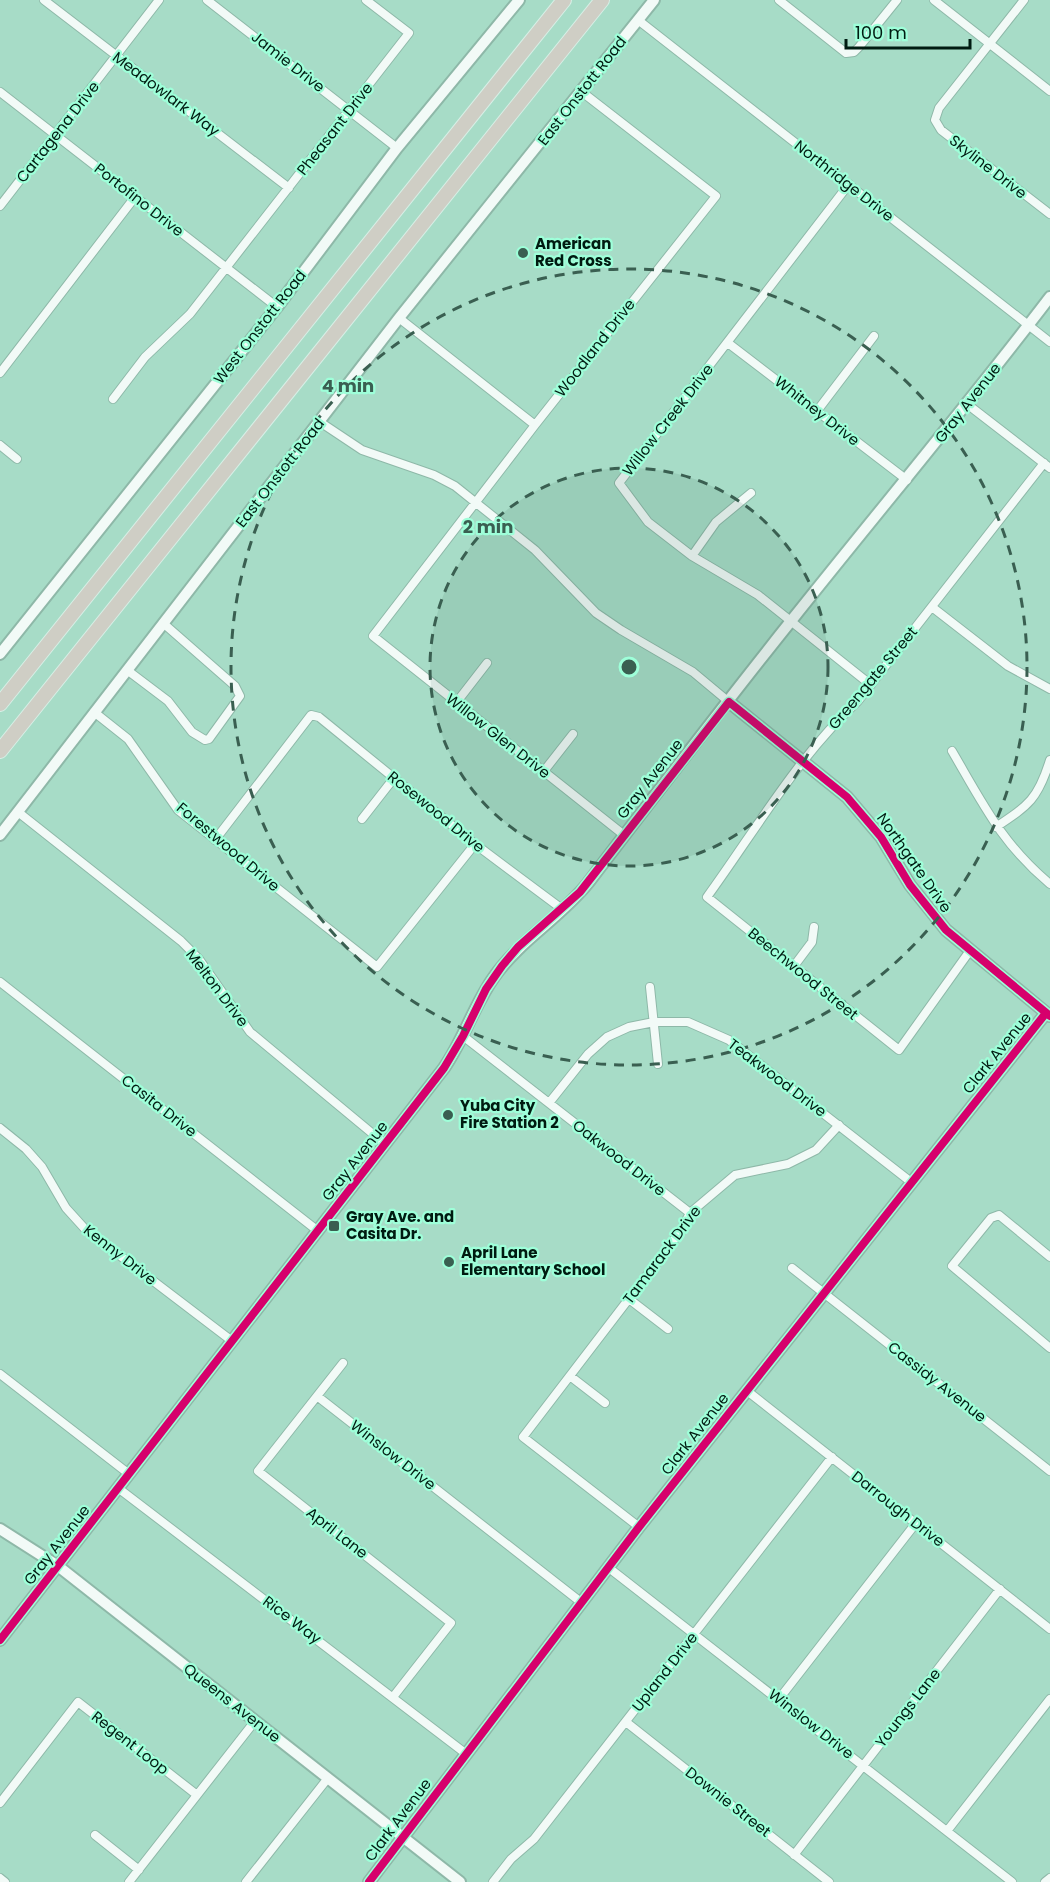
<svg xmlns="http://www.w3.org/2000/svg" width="1050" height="1882" font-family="Poppins,sans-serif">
	<rect width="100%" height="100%" fill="#a7dcc7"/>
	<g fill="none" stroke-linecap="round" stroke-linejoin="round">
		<defs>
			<path id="street" d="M44 0 289 188
				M207 0 397 148
				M779 0 846 53 854 52 859 47 897 0
				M934 0 1050 91
				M1024 0 939 108 935 120 941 130 1050 214
				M638 20 1050 342
				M0 92 277 307
				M582 92 716 196 535 425 373 636 624 835
				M849 184 619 483 648 522 692 556 758 595 871 685
				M0 206 159 0
				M399 318 535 425
				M728 343 907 480
				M0 373 135 197
				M113 399 145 357 190 314 409 33 366 0
				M967 404 1050 468
				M817 411 874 336
				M320 422 362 450 434 475 455 486 535 550 596 613 621 630 693 672 729 702
				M0 445 17 459
				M692 556 716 522 751 493
				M932 607 1008 666 1050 689
				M127 670 168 701 192 732 205 740 209 739 240 696 235 686 163 623
				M456 703 487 663
				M94 712 128 739 178 810 377 967 475 844
				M952 751C983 804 1002 844 1050 884
				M544 771 573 734
				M18 812 181 941 199 959 250 1032 385 1144
				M362 819 394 778
				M996 827C1029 805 1038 799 1050 760
				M215 840 311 715 319 717 475 844 562 909
				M969 952 899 1050 707 897C755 831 798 756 858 701L1044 463
				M794 966 812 942 814 927
				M0 982 318 1231
				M650 987 658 1064
				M463 1036 690 1213
				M549 1103 588 1054 607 1037 629 1027 654 1022H688L729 1040 911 1182
				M0 1128 26 1149 42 1167 66 1208 85 1229 232 1341
				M1050 1257 999 1215 991 1218 952 1266 1050 1348
				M792 1268 1050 1471
				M629 1299 668 1329
				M343 1363 258 1471 451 1623 393 1697
				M0 1374 129 1474
				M570 1376 605 1403
				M746 1390 1050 1629
				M317 1396 582 1603
				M118 1488 465 1753
				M639 1527 523 1437 680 1232 690 1213 735 1175 788 1164 816 1150 839 1125
				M609 1568 1012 1882
				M779 1699 916 1523
				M626 1722 829 1882
				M0 1803 78 1702 197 1795
				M947 1831 1050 1699
				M95 1835 139 1870
				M794 1855 1000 1589
				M0 1878 5 1882
				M129 1882 255 1721
				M246 1882 328 1778
				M493 1882 511 1859 534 1839 832 1457
				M1045 1882 1050 1878"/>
			<path id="secondary" d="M0 654 277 307 397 148 519 0
				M729 702 847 797 881 837 910 885 946 930 1050 1016
				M0 835 399 318 654 0
				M0 1529 58 1566 460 1882
				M0 1640 444 1068C464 1039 474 1005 494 977 520 940 560 918 588 883 655 795 722 707 791 621 877 513 966 407 1050 297
				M369 1882 639 1527 1046 1013"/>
			<path id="highway" d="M0 704 564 0
				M0 751 602 0"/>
		</defs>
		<use href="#street" stroke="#8eb8a8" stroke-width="10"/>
		<use href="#secondary" stroke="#8eb8a8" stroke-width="14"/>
		<use href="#highway" stroke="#d7efe6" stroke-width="16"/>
		<use href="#street" stroke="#f2faf7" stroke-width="8"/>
		<use href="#secondary" stroke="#f2faf7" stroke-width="10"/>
		<use href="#highway" stroke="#cfcec5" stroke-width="14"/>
		<defs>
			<path id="cycleway" d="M0 1640 444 1068 463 1036 486 989 502 966 518 947 580 892 729 702 847 797 881 837 910 885 946 930 1050 1016
				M369 1882 639 1527 1046 1013"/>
		</defs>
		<use href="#cycleway" stroke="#9effd9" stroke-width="11"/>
		<use href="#cycleway" stroke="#d6006c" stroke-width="8"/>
	</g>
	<circle cx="629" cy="667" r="199" fill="#3a5f51" fill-opacity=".12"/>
	<g fill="none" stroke="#3a5f51" stroke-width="3" stroke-dasharray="10 8">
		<circle cx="629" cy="667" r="199"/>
		<circle cx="629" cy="667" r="398"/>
	</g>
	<g fill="#3a5f51" stroke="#9effd9" stroke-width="2">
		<circle cx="523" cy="253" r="6"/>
		<circle cx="448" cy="1115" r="6"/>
		<rect x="328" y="1220" width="12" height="12" rx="3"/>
		<circle cx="449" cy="1262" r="6"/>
	</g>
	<g text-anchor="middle" stroke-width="4.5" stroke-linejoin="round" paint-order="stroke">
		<g font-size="15" fill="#001b11" stroke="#9effd9">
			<text transform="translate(288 62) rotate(38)" y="5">Jamie Drive</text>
			<text transform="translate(582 91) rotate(-52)" y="5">East Onstott Road</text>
			<text transform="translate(166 94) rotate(37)" y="5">Meadowlark Way</text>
			<text transform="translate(335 129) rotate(-52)" y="5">Pheasant Drive</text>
			<text transform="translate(58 132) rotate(-52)" y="5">Cartagena Drive</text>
			<text transform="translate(988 167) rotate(38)" y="5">Skyline Drive</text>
			<text transform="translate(844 181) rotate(38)" y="5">Northridge Drive</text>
			<text transform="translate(139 200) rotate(38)" y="5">Portofino Drive</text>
			<text transform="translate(260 327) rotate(-52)" y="5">West Onstott Road</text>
			<text transform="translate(595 348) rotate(-52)" y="5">Woodland Drive</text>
			<text transform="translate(968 403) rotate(-52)" y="5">Gray Avenue</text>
			<text transform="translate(817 411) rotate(38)" y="5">Whitney Drive</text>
			<text transform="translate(668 420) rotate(-52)" y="5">Willow Creek Drive</text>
			<text transform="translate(280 473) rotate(-52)" y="5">East Onstott Road</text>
			<text transform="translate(873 678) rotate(-50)" y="5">Greengate Street</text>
			<text transform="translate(498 736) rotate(38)" y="5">Willow Glen Drive</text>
			<text transform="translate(650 779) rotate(-52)" y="5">Gray Avenue</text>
			<text transform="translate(436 812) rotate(39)" y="5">Rosewood Drive</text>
			<text transform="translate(228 847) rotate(40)" y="5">Forestwood Drive</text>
			<text transform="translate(914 863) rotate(55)" y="5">Northgate Drive</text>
			<text transform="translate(803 974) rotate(39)" y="5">Beechwood Street</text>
			<text transform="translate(217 988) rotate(53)" y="5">Melton Drive</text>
			<text transform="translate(997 1053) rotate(-51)" y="5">Clark Avenue</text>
			<text transform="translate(777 1078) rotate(37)" y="5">Teakwood Drive</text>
			<text transform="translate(159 1106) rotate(38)" y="5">Casita Drive</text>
			<text transform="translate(619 1158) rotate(38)" y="5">Oakwood Drive</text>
			<text transform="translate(355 1161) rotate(-52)" y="5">Gray Avenue</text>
			<text transform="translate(120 1255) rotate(38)" y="5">Kenny Drive</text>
			<text transform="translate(662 1255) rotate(-53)" y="5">Tamarack Drive</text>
			<text transform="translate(937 1382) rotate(38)" y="5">Cassidy Avenue</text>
			<text transform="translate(695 1434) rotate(-52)" y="5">Clark Avenue</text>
			<text transform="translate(393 1455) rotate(38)" y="5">Winslow Drive</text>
			<text transform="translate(898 1509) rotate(38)" y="5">Darrough Drive</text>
			<text transform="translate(337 1533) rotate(38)" y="5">April Lane</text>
			<text transform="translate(57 1545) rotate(-52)" y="5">Gray Avenue</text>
			<text transform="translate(292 1620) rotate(37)" y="5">Rice Way</text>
			<text transform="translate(665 1672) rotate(-52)" y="5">Upland Drive</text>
			<text transform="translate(232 1703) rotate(38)" y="5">Queens Avenue</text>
			<text transform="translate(908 1708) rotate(-52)" y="5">Youngs Lane</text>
			<text transform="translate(811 1724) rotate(38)" y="5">Winslow Drive</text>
			<text transform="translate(130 1743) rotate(38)" y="5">Regent Loop</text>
			<text transform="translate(728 1802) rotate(38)" y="5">Downie Street</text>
			<text transform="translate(398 1820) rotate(-53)" y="5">Clark Avenue</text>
		</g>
		<g font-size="15" font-weight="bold" fill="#001b11" stroke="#9effd9" text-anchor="start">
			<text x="535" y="249">American<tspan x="535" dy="17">Red Cross</tspan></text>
			<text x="460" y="1111">Yuba City<tspan x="460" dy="17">Fire Station 2</tspan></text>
			<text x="346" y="1222">Gray Ave. and<tspan x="346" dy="17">Casita Dr.</tspan></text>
			<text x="461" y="1258">April Lane<tspan x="461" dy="17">Elementary School</tspan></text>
		</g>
	</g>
	<circle cx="629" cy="667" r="9" fill="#3a5f51" stroke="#9effd9" stroke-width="3"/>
	<g font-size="18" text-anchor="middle" font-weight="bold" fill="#3a5f51" stroke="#9effd9" stroke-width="4.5" stroke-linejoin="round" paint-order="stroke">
		<text x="348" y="392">4 min</text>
		<text x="488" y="533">2 min</text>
	</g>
	<path d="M846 39v9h124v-9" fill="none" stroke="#001b11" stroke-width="3"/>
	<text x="855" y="39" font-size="18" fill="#001b11" stroke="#9effd9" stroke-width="4.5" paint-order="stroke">100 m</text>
</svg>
